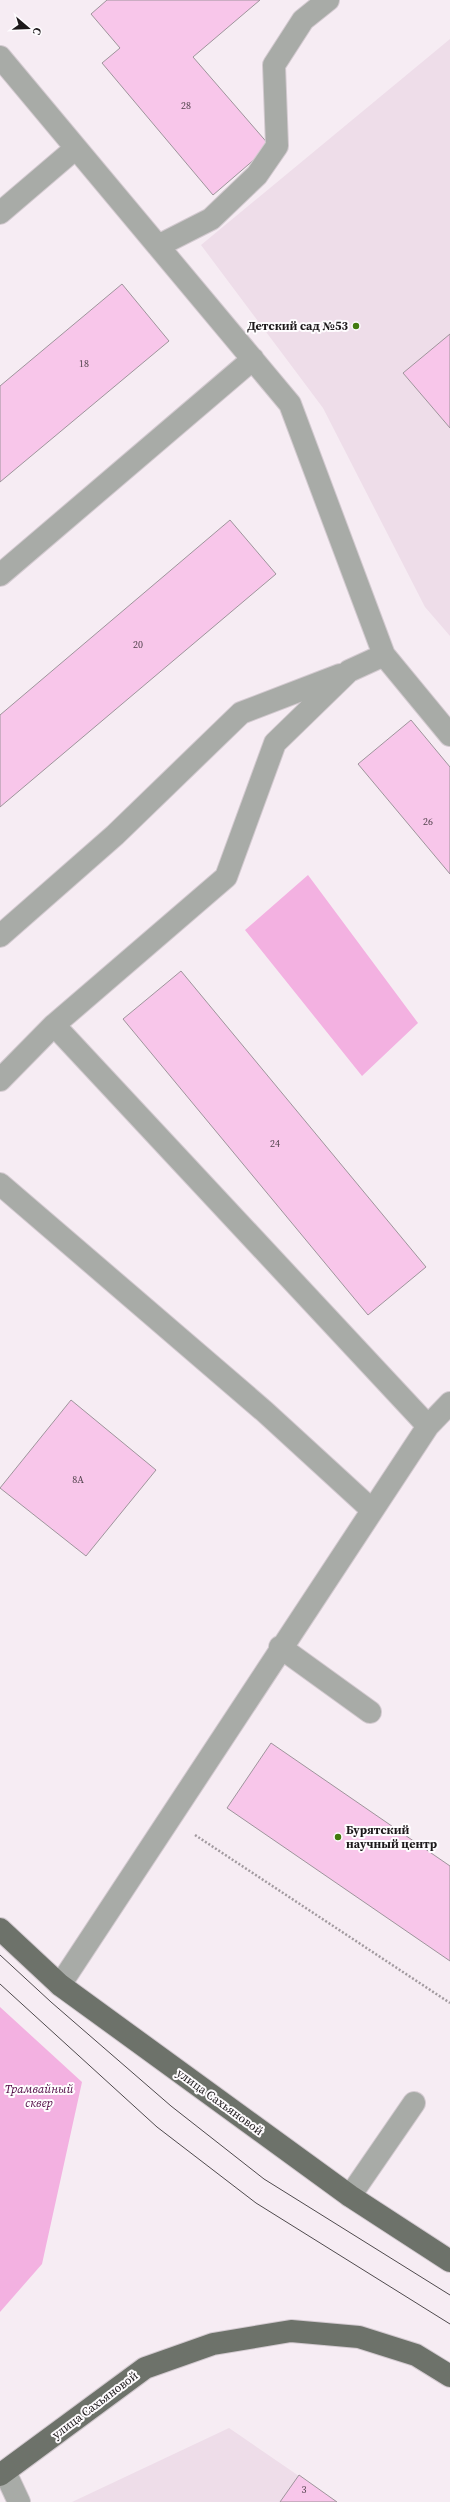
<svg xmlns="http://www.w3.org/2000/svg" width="450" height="2502" font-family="'Source Serif 4',serif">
	<rect width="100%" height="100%" fill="#f6ecf3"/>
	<path fill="#eedde9" d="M450 39V636L425 607 323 408 201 245Z
		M229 2428 337 2502H72Z"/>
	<path fill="#f3b1e1" d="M308 875 418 1023 362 1076 245 930Z
		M0 2007 82 2082 42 2264 0 2312Z"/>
	<path fill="#f8c6ea" stroke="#9e949b" d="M107 0H260L193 57 270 146 213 195 102 63 120 48 91 14Z
		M122 284 169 341 0 482V386Z
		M450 334V428L403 373Z
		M230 520 276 574 0 807V715Z
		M411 720 450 767V874L358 764Z
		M181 971 426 1267 368 1315 123 1019Z
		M71 1400 156 1470 86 1556 0 1488Z
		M271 1743 450 1866V1961L227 1808Z
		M299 2475 337 2502H280Z"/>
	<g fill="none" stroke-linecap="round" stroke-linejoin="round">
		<defs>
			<path id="minor" d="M0 57 290 404 384 655 450 735
				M0 213 76 148
				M158 246 211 219 257 175 277 146 274 65 303 20 328 0
				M0 575 253 359
				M384 655 349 671 275 743 226 877 54 1025 428 1426
				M0 936 115 835 241 713 340 675
				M0 1080 54 1025
				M0 1184 264 1411 372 1510
				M280 1647 370 1712
				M60 1985 428 1426 450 1403
				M350 2196 414 2103
				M5 2472 19 2502"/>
			<path id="major" d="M0 1929 60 1985 350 2196 450 2261
				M0 2475 145 2368 213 2344 291 2331 359 2337 416 2355 450 2376"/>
		</defs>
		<use href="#minor" stroke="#d3cad0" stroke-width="24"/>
		<use href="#major" stroke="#d3cad0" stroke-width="24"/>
		<path stroke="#a29a9f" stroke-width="2.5" stroke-dasharray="2 2" stroke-linecap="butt" d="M195 1835 450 2003"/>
		<use href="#minor" stroke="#a8aba7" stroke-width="22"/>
		<use href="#major" stroke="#6d726a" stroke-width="22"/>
		<path stroke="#4f4a4d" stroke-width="1" d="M0 1955 51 2002 171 2106 264 2179 450 2295
			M0 1984 157 2127 256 2203 450 2324"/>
	</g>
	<g fill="#427a0f" stroke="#fefcfe" stroke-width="1.5">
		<circle cx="356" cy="326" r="4"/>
		<circle cx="338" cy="1837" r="4"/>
	</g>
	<g text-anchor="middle" stroke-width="4" stroke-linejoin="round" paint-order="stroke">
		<g font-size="10" fill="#53444e">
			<text x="186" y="109">28</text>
			<text x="84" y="367">18</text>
			<text x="138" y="648">20</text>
			<text x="428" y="825">26</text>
			<text x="275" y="1147">24</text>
			<text x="78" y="1483">8А</text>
			<text x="304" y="2493">3</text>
		</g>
		<g font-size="12" font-weight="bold" fill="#1c181a" stroke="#fefcfe" text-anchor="end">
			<text x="348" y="330">Детский сад №53</text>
			<text x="346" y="1834" text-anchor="start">Бурятский<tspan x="346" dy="14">научный центр</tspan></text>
		</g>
		<g font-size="12" font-style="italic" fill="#4e0641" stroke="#fefcfe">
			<text x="39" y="2093">Трамвайный<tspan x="39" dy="14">сквер</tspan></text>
		</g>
		<g font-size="12" fill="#1c181a" stroke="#fefcfe">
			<text transform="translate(220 2102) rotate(36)" y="4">улица Сахьяновой</text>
			<text transform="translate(95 2405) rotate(-37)" y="4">улица Сахьяновой</text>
		</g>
	</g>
	<g transform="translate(28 28) rotate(109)" stroke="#fefcfe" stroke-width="3" paint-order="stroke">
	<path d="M0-3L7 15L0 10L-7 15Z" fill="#1c181a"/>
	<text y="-6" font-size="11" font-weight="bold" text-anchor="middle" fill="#1c181a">С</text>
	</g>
</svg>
